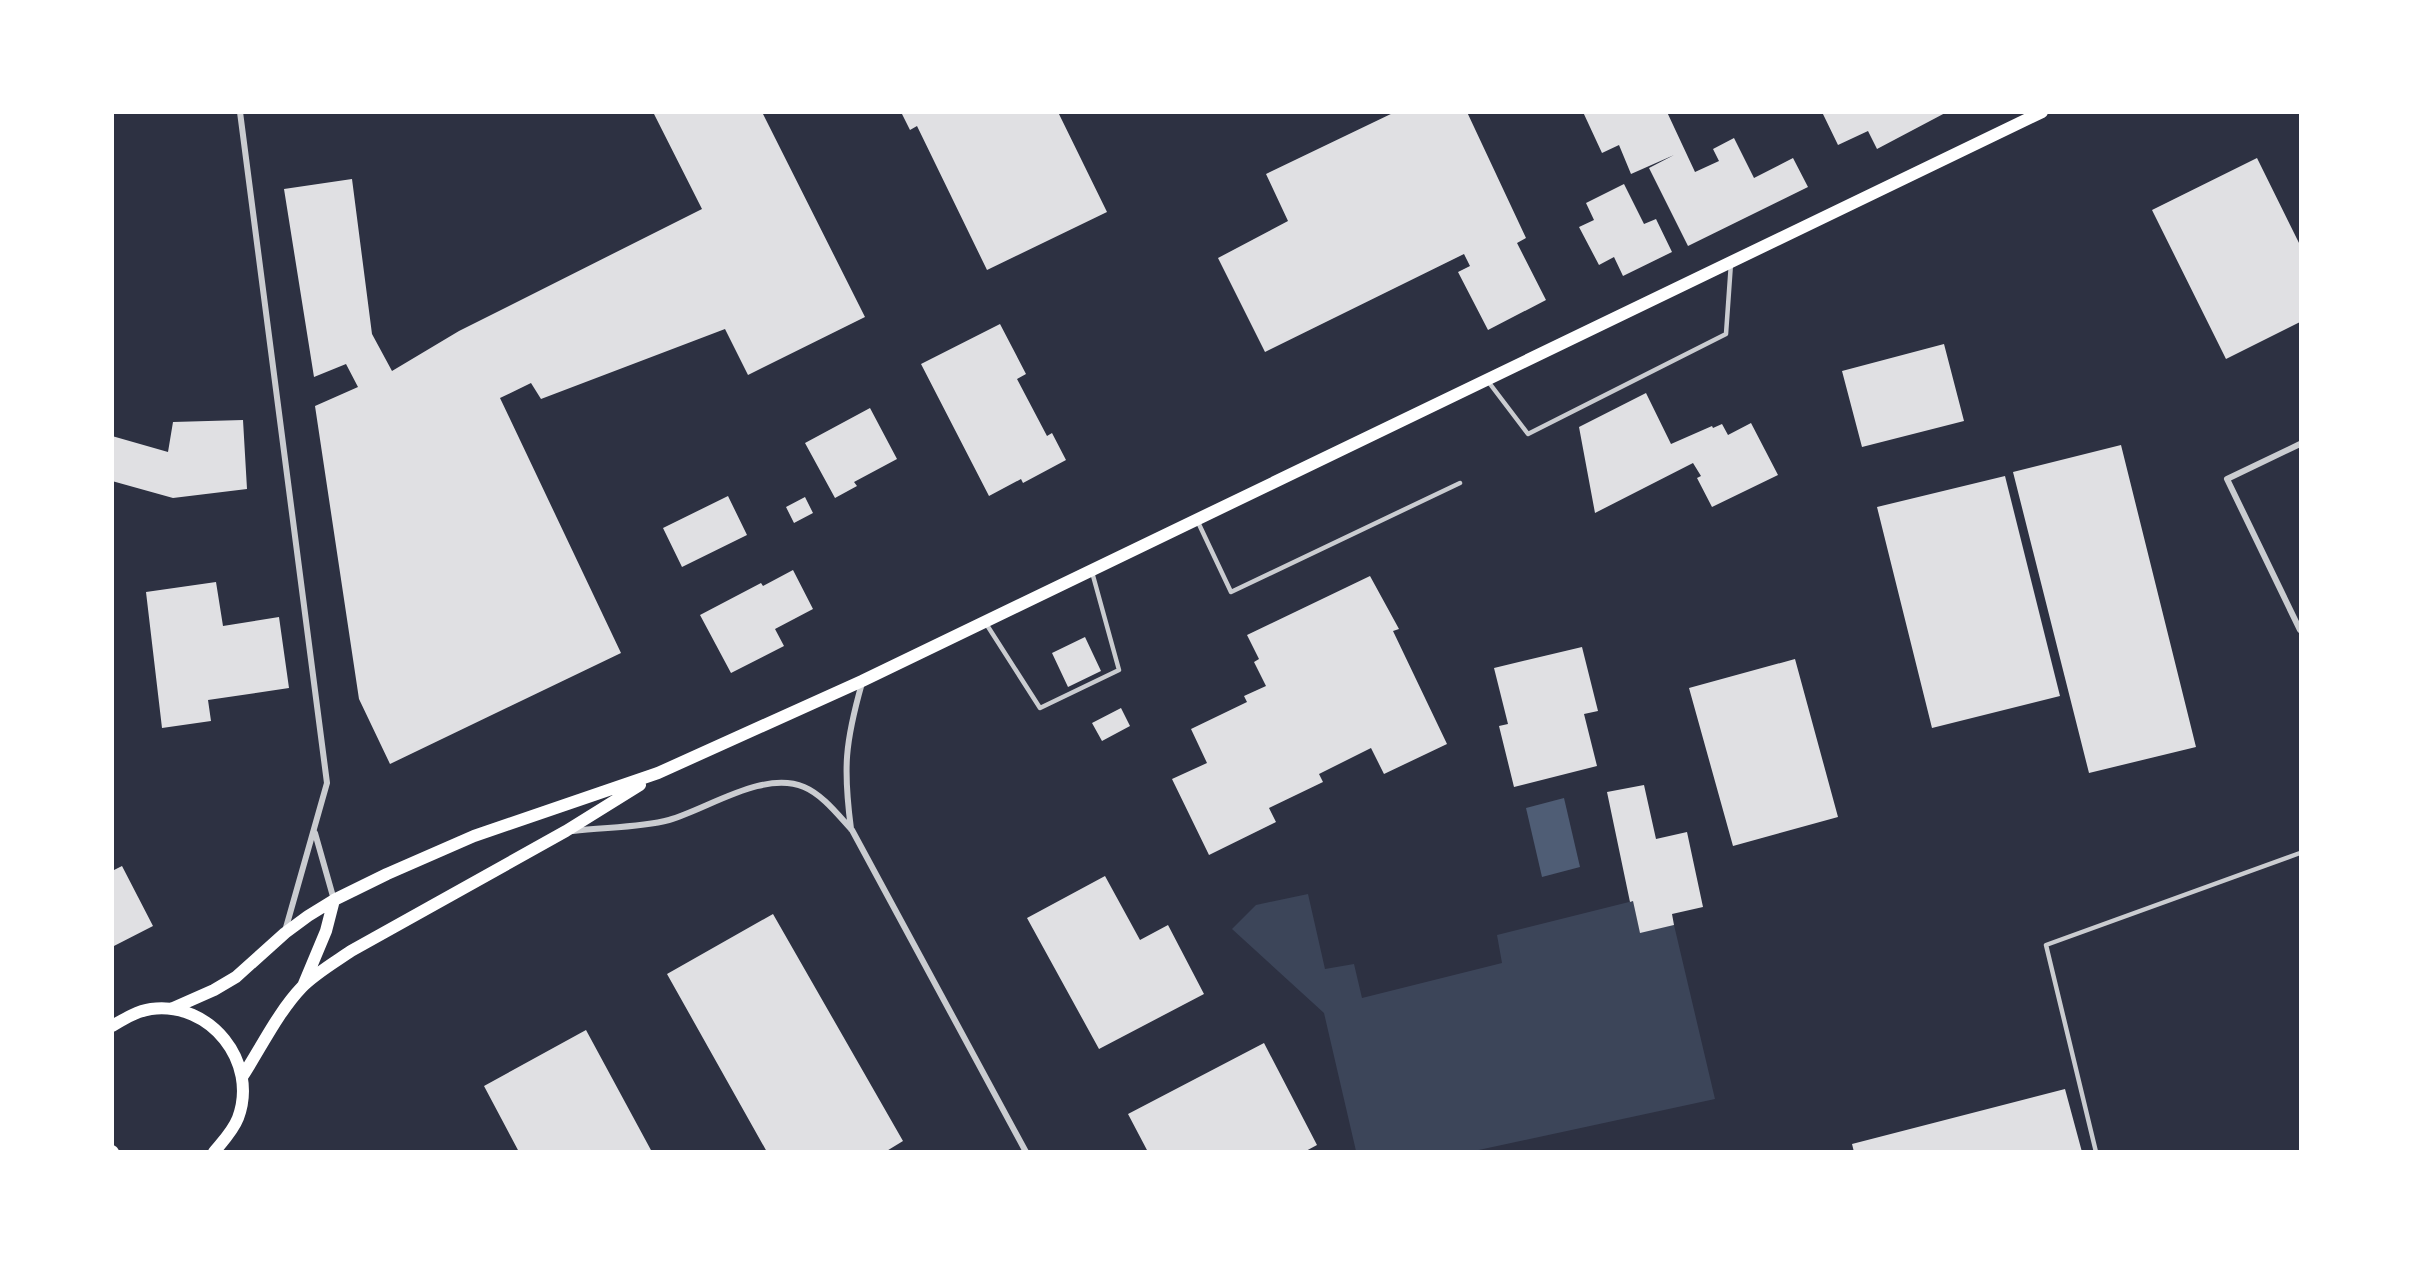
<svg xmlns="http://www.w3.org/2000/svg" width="2413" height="1264" font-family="'Fira Sans',sans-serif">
	<rect width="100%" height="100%" fill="#2d3142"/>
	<path fill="#3c4559" d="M1308 894 1325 969 1354 964 1362 998 1502 963 1497 935 1633 901 1640 932 1674 925 1715 1099 1474 1151H1356L1324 1013 1232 929 1256 905Z"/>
	<path fill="#4f5d75" d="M1564 798 1580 867 1542 877 1526 808Z"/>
	<path fill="#e0e0e3" d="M653 112H762L865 317 748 375 725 329 541 399 531 383 500 398 621 653 390 764 359 699 315 406 358 387 346 364 314 377 284 189 352 179 372 334 392 371 459 331 702 209Z
		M901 112H1058L1107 212 987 270 917 126 910 130Z
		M1395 112H1467L1526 238 1517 243 1546 300 1488 330 1458 272 1470 266 1464 254 1265 352 1218 258 1288 221 1266 174Z
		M1583 112H1667L1695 172 1719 161 1713 149 1734 138 1754 178 1793 158 1808 187 1688 246 1649 168 1674 155 1631 174 1619 145 1602 153Z
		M1822 112H1947L1877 149 1868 131 1838 145Z
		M2257 158 2300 245V322L2226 359 2152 210Z
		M1624 184 1644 224 1656 219 1672 252 1623 276 1614 257 1599 265 1579 227 1594 220 1586 203Z
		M1000 324 1026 374 1017 379 1047 436 1052 433 1066 460 1023 483 1021 479 989 496 921 364Z
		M1944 344 1964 421 1862 447 1842 371Z
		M1646 393 1671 444 1712 426 1713 428 1722 424 1728 435 1751 423 1778 475 1712 507 1697 478 1701 476 1693 463 1595 513 1579 427Z
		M870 408 897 459 854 482 857 486 835 498 805 443Z
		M243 420 247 489 173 498 112 481V436L168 452 173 422Z
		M2121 445 2196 747 2089 773 2013 472Z
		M2005 476 2060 696 1932 728 1877 507Z
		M728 496 747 535 682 567 663 528Z
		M805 497 813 513 794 523 786 507Z
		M793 570 813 609 775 629 784 646 731 673 700 615 761 583 763 586Z
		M1370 576 1399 629 1393 631 1447 744 1384 774 1371 748 1319 774 1323 782 1269 808 1276 822 1209 855 1172 779 1207 763 1191 729 1247 702 1244 696 1266 686 1254 662 1259 659 1247 635Z
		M216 582 223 626 279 617 289 688 208 700 211 721 162 728 146 592Z
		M1085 637 1101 671 1068 687 1052 653Z
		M1582 647 1598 711 1584 714 1597 766 1514 787 1499 726 1508 724 1494 668Z
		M1795 659 1838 817 1733 846 1689 688Z
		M1121 708 1130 726 1102 741 1092 723Z
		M1644 785 1656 839 1687 832 1703 907 1672 914 1674 925 1640 933 1633 901 1630 902 1607 792Z
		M122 866 153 926 112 947V871Z
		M1105 876 1140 940 1168 925 1204 994 1099 1049 1027 918Z
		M773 914 903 1141 885 1152H767L667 974Z
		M586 1030 652 1152H519L484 1086Z
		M1264 1043 1317 1145 1304 1152H1148L1128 1114Z
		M2065 1089 2082 1152H1854L1852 1144Z"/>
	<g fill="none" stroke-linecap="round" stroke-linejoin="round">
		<path stroke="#caccd0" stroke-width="4.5" d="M1487 380 1528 434 1726 334 1731 263
			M1197 520 1231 592 1460 483
			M985 622 1040 708 1119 670 1092 572
			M2096 1152 2046 945 2300 853"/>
		<path stroke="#caccd0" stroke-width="6" d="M240 112 327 783 285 931
			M2300 444 2227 479 2300 630
			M851 829C843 768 845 743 862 683
			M573 831C604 827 639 828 669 820 708 809 763 770 804 787 823 795 838 815 852 830L1026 1152
			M315 833 334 900"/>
		<path stroke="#fff" stroke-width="12" d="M303 986 326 931 334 900
			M171 1009 214 990 236 977 285 933 308 916 334 900 387 874 474 836 658 773 862 681 2042 112
			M112 1026C124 1019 137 1011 151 1009 210 1001 259 1062 238 1118 233 1131 223 1141 214 1152
			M242 1077C261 1048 278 1012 302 987 316 973 335 962 351 951L566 831 640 785
			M112 1151 113 1152"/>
	</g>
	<rect width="2413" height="1264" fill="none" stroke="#ffffff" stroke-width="228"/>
</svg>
